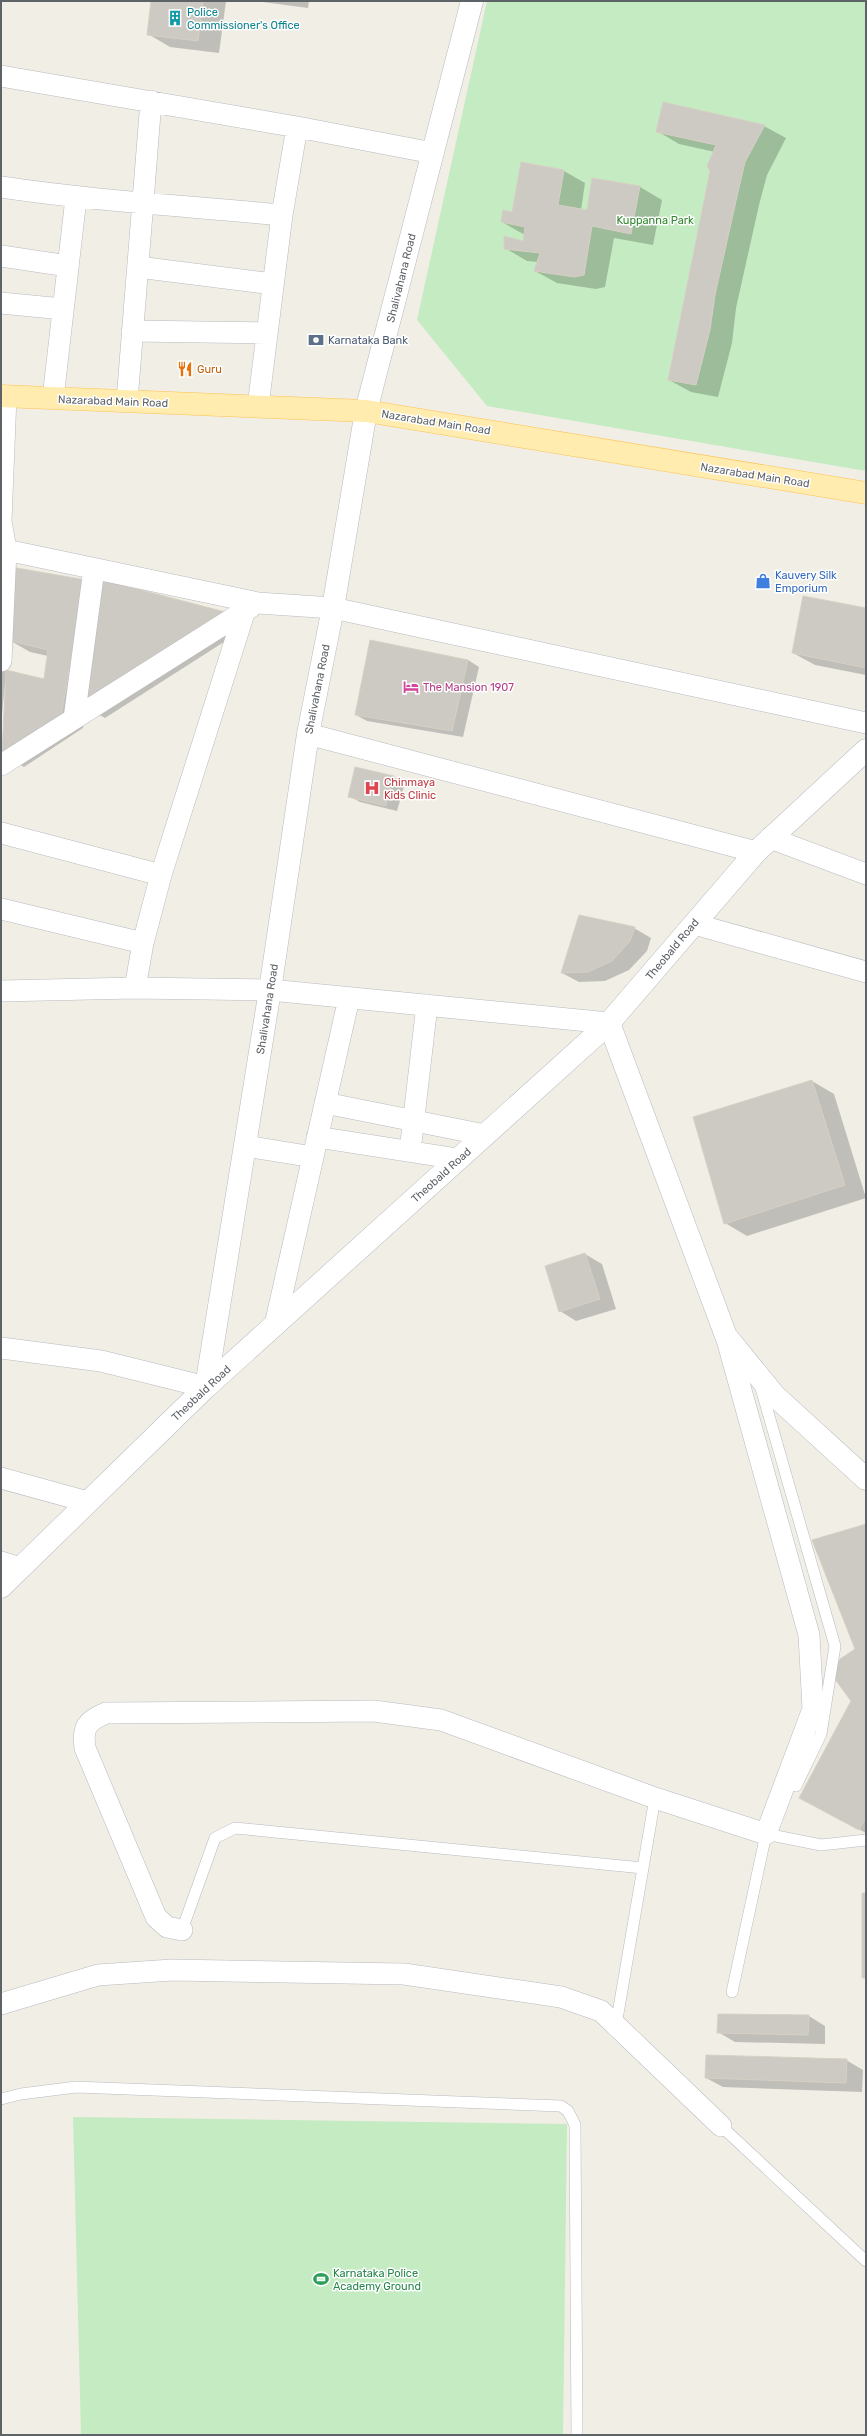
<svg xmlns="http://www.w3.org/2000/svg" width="867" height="2436" font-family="Rubik,sans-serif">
	<rect width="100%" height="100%" fill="#f1eee6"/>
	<path fill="#c4ebc1" d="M487 1H866V471L487 406 417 320Z
		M73 2117 567 2124 563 2435H81Z"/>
	<path fill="#0003" fill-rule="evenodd" d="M152 1H226L219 53 170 47 148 34Z
		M255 1H309L308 8Z
		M764 126 786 138 767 175 759 205 736 308 732 343 718 397 691 392 669 380 715 152 679 144 657 131Z
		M564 171 585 183 581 210 587 211 593 179 640 187 662 200 653 245 614 238 605 287 596 289 557 283 535 271 538 262 527 261 505 248 523 242 525 235 502 222Z
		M866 609V675L815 665 793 653Z
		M1 623 249 626 105 718 87 708 83 728 24 767 3 754 7 684H5L1 724ZM9 640 30 652 48 656 44 680 6 671ZM65 712 66 714 25 738Z
		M468 660 479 667 463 737 367 721 356 715Z
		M394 777 405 783 397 811 360 802 349 796Z
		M634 928 651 938 647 951 629 970 605 981 579 982 562 973Z
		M812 1081 834 1094 866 1198 747 1236 725 1223Z
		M585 1254 602 1264 616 1309 576 1321 560 1311Z
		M866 1525V1833L822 1810 852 1701Z
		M809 2016 825 2026V2044L735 2042 718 2032Z
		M846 2060 863 2070 862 2092 723 2087 706 2078Z"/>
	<path fill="#cdc9c3" stroke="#d7d0c4" d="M151 1H203L198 41 147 35Z
		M663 102 765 125 745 162 738 192 715 295 710 330 696 385 668 380 710 171 707 166 716 145 656 132Z
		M521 162 564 170 558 205 587 210 592 178 640 186 631 234 592 226 584 275 574 277 534 271 540 253 504 249V236L523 241 525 227 501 222 503 210 512 212Z
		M11 567 86 580 61 716 2 755 6 670 44 679 48 650 7 640Z
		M95 578 229 613 82 706Z
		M803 596 866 608V668L792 653Z
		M370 640 468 660 452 731 355 715Z
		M355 767 394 776 386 806 348 797Z
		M579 915 635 927 630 941 612 961 588 972 561 973Z
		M812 1080 845 1185 724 1224 693 1117Z
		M585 1253 600 1299 559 1312 545 1266Z
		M866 1524V1817L859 1830 799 1798 851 1701 832 1675 840 1659 855 1649 812 1540Z
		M862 1893H866V1978H862Z
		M718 2014 809 2015 808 2035 717 2033Z
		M706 2055 847 2059 846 2083 705 2078Z"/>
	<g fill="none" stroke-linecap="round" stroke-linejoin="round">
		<defs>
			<path id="service" d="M761 1388 835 1646 821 1734 796 1786
				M182 1930 215 1838 235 1828 643 1868
				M732 1992 766 1834 821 1845 866 1840
				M616 2025 655 1798
				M1 2099 21 2094 76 2087 561 2106 568 2111 575 2125 577 2435
				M721 2126 866 2261"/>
			<path id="minor" d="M1 76 297 127 282 215C188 206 94 201 1 187
				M297 127 433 153
				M1 256 68 266
				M138 267 273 284
				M1 303 63 309
				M132 331 266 333
				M53 398 76 198
				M127 401 151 101
				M258 406 282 215
				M6 550 258 603 333 608 866 723
				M1 661 6 550 1 521 6 396
				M74 719 94 569
				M308 734 756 852
				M1 765 251 607
				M1 833 161 875
				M770 838 866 874
				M1 909 143 943
				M694 924 866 972
				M135 988 143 943 161 875 245 610
				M1 991 135 988 270 990 609 1023
				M325 1103 485 1135
				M317 1137 458 1159
				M245 1146 313 1157
				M410 1151 427 1005
				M275 1325 349 998
				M1 1348 101 1361 206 1387
				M1 1478 88 1502
				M1 1562 20 1568
				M182 1930 167 1927 156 1917 85 1748C82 1727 87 1721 106 1713L374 1711 441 1720 655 1798 766 1834 813 1709 809 1635 726 1336
				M1 2004 98 1975 172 1970 404 1974 561 1997 601 2011 721 2126"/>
			<path id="tertiary" d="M609 1023 726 1336 775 1396 866 1479
				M206 1387 270 990 308 734 333 608 366 411 472 1"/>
			<path id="secondary" d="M1 1587 206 1387 609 1023 756 852 866 750"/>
			<path id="primary" d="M1 396 366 411 866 493"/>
		</defs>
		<use href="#service" stroke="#b7babe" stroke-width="12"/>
		<use href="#minor" stroke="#b7babe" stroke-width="22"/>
		<use href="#tertiary" stroke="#b7babe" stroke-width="23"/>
		<use href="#secondary" stroke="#b8bcc1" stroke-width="23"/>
		<use href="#primary" stroke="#fec252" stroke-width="23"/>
		<use href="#service" stroke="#fff" stroke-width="11"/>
		<use href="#minor" stroke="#fff" stroke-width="21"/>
		<use href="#tertiary" stroke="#fff" stroke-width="22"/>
		<use href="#secondary" stroke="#fff" stroke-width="22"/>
		<use href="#primary" stroke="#ffecae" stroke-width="22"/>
	</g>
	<defs>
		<symbol id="building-bare" viewBox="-9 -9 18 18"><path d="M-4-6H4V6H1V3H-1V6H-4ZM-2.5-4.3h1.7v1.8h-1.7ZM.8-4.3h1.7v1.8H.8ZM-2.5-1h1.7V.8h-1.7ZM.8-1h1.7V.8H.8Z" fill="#0f9aa8" stroke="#fff" stroke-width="2.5" paint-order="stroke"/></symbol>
		<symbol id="bank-bare" viewBox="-9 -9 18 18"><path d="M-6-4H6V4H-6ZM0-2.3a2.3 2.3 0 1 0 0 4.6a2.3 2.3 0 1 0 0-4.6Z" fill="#5c6f8a" stroke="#fff" stroke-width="2.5" paint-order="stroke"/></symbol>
		<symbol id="restaurant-bare" viewBox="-9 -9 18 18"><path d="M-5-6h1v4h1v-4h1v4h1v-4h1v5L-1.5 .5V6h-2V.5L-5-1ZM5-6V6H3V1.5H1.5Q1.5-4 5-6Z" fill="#e8710a" stroke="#fff" stroke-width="2.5" paint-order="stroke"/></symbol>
		<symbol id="shop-bare" viewBox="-9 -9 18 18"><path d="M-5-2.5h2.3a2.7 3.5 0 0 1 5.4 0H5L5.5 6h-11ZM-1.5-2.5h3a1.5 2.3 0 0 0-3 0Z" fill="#3f7fe0" stroke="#fff" stroke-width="2.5" paint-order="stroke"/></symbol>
		<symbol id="hotel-bare" viewBox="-9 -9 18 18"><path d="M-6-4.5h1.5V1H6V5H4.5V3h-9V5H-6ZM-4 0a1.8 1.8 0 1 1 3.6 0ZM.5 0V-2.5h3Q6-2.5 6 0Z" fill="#d1479c" stroke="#fff" stroke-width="2.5" paint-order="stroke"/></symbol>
		<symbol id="hospital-bare" viewBox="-9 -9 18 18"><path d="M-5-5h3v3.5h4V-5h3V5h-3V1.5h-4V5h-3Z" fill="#e0444e" stroke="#fff" stroke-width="2.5" paint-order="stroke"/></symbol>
		<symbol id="stadium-bare" viewBox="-9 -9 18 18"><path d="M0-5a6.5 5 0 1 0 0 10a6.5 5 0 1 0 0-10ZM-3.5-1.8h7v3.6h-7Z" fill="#2e9e5b" stroke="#fff" stroke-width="2.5" paint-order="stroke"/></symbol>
	</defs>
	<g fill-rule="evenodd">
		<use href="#building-bare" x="164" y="7" width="22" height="22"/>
		<use href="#bank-bare" x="305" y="329" width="22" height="22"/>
		<use href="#restaurant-bare" x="174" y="358" width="22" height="22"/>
		<use href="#shop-bare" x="752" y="570" width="22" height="22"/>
		<use href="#hotel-bare" x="400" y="676" width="22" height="22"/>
		<use href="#hospital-bare" x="361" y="777" width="22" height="22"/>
		<use href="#stadium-bare" x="310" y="2268" width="22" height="22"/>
	</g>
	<g text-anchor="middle" stroke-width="3" stroke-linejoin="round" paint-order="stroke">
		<g font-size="11" fill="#0d838f" stroke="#fff" text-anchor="start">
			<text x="187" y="16">Police<tspan x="187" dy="13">Commissioner's Office</tspan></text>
		</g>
		<g font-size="11" fill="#30872d" stroke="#fff">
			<text x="655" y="224">Kuppanna Park</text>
		</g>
		<g font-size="11" fill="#5e6368" stroke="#fff">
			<text transform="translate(401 278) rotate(-76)" y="4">Shalivahana Road</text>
			<text transform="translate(113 401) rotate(2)" y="4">Nazarabad Main Road</text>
			<text transform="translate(436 422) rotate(9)" y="4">Nazarabad Main Road</text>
			<text transform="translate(755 475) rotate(9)" y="4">Nazarabad Main Road</text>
			<text transform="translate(317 689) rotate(-79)" y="4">Shalivahana Road</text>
			<text transform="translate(672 949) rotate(-50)" y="4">Theobald Road</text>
			<text transform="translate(267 1009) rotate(-81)" y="4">Shalivahana Road</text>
			<text transform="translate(441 1175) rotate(-42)" y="4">Theobald Road</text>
			<text transform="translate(201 1393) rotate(-43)" y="4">Theobald Road</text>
		</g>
		<g font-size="11" fill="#4e5e75" stroke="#fff" text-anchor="start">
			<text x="328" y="344">Karnataka Bank</text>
		</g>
		<g font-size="11" fill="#c56008" stroke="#fff" text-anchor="start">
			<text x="197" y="373">Guru</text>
		</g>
		<g font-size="11" fill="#366cbe" stroke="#fff" text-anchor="start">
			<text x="775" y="579">Kauvery Silk<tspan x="775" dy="13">Emporium</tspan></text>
		</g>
		<g font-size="11" fill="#b23c85" stroke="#fff" text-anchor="start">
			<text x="423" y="691">The Mansion 1907</text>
		</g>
		<g font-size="11" fill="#be3a42" stroke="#fff" text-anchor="start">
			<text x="384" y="786">Chinmaya<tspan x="384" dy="13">Kids Clinic</tspan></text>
		</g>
		<g font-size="11" fill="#27864d" stroke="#fff" text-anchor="start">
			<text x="333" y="2277">Karnataka Police<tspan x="333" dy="13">Academy Ground</tspan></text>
		</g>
	</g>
	<rect width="867" height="2436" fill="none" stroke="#5e6368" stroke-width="4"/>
</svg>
